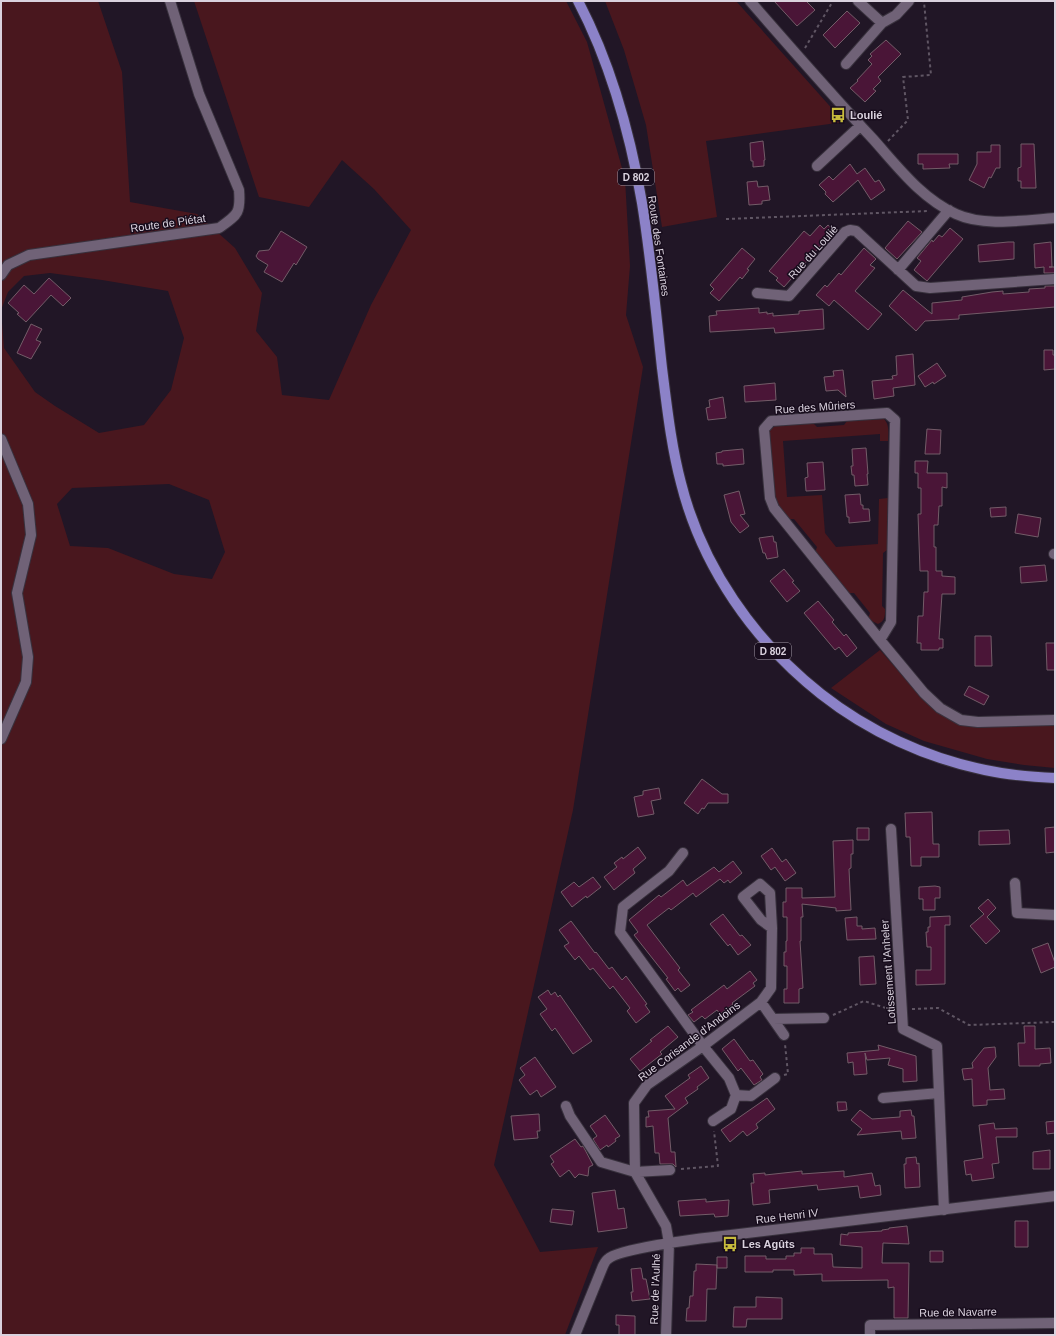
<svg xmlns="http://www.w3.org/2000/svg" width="1056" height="1336" font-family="Arial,sans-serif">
	<rect width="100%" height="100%" fill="#211626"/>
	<path fill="#49171e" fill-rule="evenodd" d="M1 1H98L122 72 130 202 197 214 235 248 262 293 256 331 277 357 282 395 329 400 371 305 411 230 374 189 342 160 309 207 259 197 194 1H566L587 42 625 179 630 266 626 315 643 367 573 810 494 1165 540 1252 598 1247 565 1335H1ZM50 273 102 280 168 291 184 338 171 390 144 425 99 433 55 406 35 392 4 348 1 310 8 292 24 276ZM169 484 209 500 225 552 212 579 174 574 108 548 70 546 57 504 72 488Z
		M605 1H736L844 122 706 141 717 217 662 227 646 125 624 50Z
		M884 419C890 425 888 434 888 441H880V434L783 441 787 497 822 495 825 533 836 547 878 544 879 499 888 498 887 550 883 553 882 606 885 609C885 616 885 621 878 624L868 619 870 613 854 593H847L815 553 817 547 794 519H788L775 501 769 431 775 426 813 423 817 427 844 425 847 421Z
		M880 650 921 697 937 711 954 722 973 727 1055 725V768L1024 765 987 759 924 741 886 724 831 688Z"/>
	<path fill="#4a1537" stroke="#735c68" d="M774 1H806L815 10 797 26Z
		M847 11 860 23 835 48 823 35Z
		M886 40 901 54 878 77 881 81 873 89 876 91 865 102 850 88 858 81 857 80 872 64 868 60 872 56 870 54Z
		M763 141 765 160H764V166L753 167V161H751L750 143Z
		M1021 144H1034L1036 188H1021V181H1018V168L1021 167Z
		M991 145H1000V168H996L991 178 989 177 984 188 969 180 977 164V152H991Z
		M918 154H958V164H949L950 168 923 169V164H918Z
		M850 164 857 174 865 168 875 182 879 180 885 190 871 200 858 180 833 202 825 194 826 192 819 185 829 176 833 180Z
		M757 181 758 187 768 186 770 200 762 201V204L749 205 747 182Z
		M908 221 922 232 897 259 885 248Z
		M820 225 824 229 828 225 836 232 825 245 822 244 784 287 776 280 778 278 769 271 804 231 810 236Z
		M950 228 963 239 927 281 914 270 921 261 917 258 932 240 933 242 939 235 942 237Z
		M281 231 307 247 296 265 294 263 282 282 264 272 268 265 258 259 256 256 259 251 269 250Z
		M1008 242H1014V259L979 262 978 245Z
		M1051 242 1052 267H1049H1055V273H1044V267L1035 268 1034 244Z
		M742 248 755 259 747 269 749 270 742 279 740 277 719 301 710 293 714 289 710 285Z
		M864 248 876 259 870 265 875 268 855 291 882 314 868 330 834 300 829 306 816 295 825 285 827 287 839 273 841 275Z
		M49 278 71 298 63 306 51 295 26 322 17 314 19 313 8 303 24 285 34 294Z
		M1045 286H1055V307L959 315V319L925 321 916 331 889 306 903 290 932 314V303L962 300V297L992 292 1003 291V294L1029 292V289L1045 288Z
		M759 308V313L767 312V314L773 313V316L799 314V311L823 309 824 329 775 333 774 328 710 332 709 316 717 315 716 311Z
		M31 324 42 329 36 340 41 342 31 359 17 353Z
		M1044 350H1053V355H1055V369L1044 370Z
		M913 354 915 385 893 388 894 396 874 399 872 381 893 379 892 376 897 375 896 356Z
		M937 363 946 376 934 384 933 382 925 387 918 376Z
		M843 370 846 397 838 390 826 391 824 377 834 376 833 371Z
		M775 383 776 400 745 402 744 386Z
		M723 397 726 418 708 420 706 408 710 407 709 400Z
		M927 429 941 430 940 454H925Z
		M866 448 868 474H867L868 485 855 486 854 475H852L851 466H853L852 449Z
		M743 449 744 464 723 466V464H717L716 453 722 452V451Z
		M915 461H928L927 473H947V488L942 487V506H939L938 525H934V547H936V571H942V576L955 577V594H942L939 639H943V648H939V650H921V643H917L918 616H923L924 592H928V571H920L918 514H921V488H918V473H915Z
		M823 462 825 490 806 491 805 478 808 477 807 463Z
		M739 491 745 514 740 515 749 526 740 533 731 522 724 495Z
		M860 494 861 505H863V509H869L870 521 849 523V517H847L845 495Z
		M1006 507V516L991 517 990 508Z
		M1018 514 1041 518 1038 537 1015 533Z
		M773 536 774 542H776L778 557 767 559 765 553H763L759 538Z
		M1045 565 1047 581 1021 583 1020 567Z
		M784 569 794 581 792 582 800 591 787 602 770 581Z
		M818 601 834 620 832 622 844 636 846 634 857 648 847 657 839 647 835 650 804 613Z
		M975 636H991L992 666H975Z
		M1046 643H1055V670H1047Z
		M969 686 989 696 984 705 964 695Z
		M702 779 722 794H728V803H708L704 809 702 808 698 814 684 803Z
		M659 788 661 799 651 801 654 814 638 817 634 797 643 795V791Z
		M932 812 933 844H939V857H921V866H911L910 837H906L905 813Z
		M1055 827V852L1046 853 1045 828Z
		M857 828H869V840H857Z
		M1009 830 1010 844 979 845V831Z
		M853 840V854H851V868L849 869 851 910 836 911V908L802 904 803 917H801V941H800L803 988 799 989V1003H784V989H787V966H784V952H786V941H787V917H783V902H786V888H802V898L835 897 833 841Z
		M638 847 646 858 633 869 635 873 614 890 604 877 617 867 614 863 622 857 623 859Z
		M772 848 782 862 786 859 796 873 785 881 775 867 771 870 761 856Z
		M733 861 742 873 730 883 728 880 724 883 720 879 696 897 693 893 671 910 669 908 647 925 680 968 678 970 690 985 681 992 678 988 675 991 666 979 668 978 634 935 638 932 629 920 659 895 661 897 683 880 687 886 714 867 719 872Z
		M593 877 601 887 587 898 586 896 572 907 561 892 574 882 579 887Z
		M935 886 940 887V898H935V910H923V899H919V887Z
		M988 899 996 908 987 917 1000 931 986 944 970 926 984 914 978 908Z
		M723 914 740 936 742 935 751 945 738 955 730 944 728 946 710 924Z
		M950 916V925H945V984L916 985V970H931V947H927L926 932H928V927H930V917Z
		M857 917V926H862V929L875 928 876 939 847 940 845 918Z
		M571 921 595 953 596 952 609 969 612 967 622 980 626 976 647 1004 645 1005 650 1012 636 1023 627 1011 630 1008 613 986 610 989 593 968 590 970 579 956 575 960 564 946 569 943 559 930Z
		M1048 943 1055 963V967L1041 973 1032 949Z
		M874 956 876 984 860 985 859 957Z
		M750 971 757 980 753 983 755 986 732 1003 733 1004 720 1014 717 1010 705 1019 702 1016 694 1022 688 1015 693 1012 691 1010 724 985 727 989Z
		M548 990 551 995 555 992 558 997 560 995 592 1041 573 1054 555 1028 552 1031 540 1014 547 1009 538 997Z
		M668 1026 678 1037 660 1052 662 1054 640 1071 630 1059 652 1041 650 1040Z
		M1024 1026H1035V1049L1050 1048 1051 1063 1040 1064V1066H1019L1018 1043H1025Z
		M734 1039 750 1061 753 1060 763 1074 760 1077 762 1080 754 1085 741 1068 738 1071 722 1049Z
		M878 1045 916 1056 917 1081 903 1082V1069L888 1065 890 1058 867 1060 865 1053 867 1074 854 1075 853 1062 848 1063 847 1053 879 1050Z
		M995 1047 996 1057 988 1068 990 1090 1004 1089 1005 1099 987 1100V1105L973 1106 972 1079 964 1080 962 1069 973 1068 972 1063 984 1048Z
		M535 1057 556 1087 541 1097 537 1090 530 1095 519 1080 525 1075 520 1068Z
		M701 1066 709 1078 697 1087 698 1089 685 1098 688 1103 668 1118 671 1152H675L676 1167 673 1164H660L659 1153H655L653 1126 646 1127V1117H649L648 1111 675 1109 665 1096 690 1078 688 1075Z
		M767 1098 775 1109 756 1124 758 1128 747 1136 743 1131 730 1142 721 1130Z
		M837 1102H846L847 1110 838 1111Z
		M860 1110 872 1119 900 1117V1111L911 1110 912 1116H914L916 1138 902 1139 901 1131 857 1135 862 1129 851 1120Z
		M539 1114 540 1131H537L538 1138 514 1140 511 1116Z
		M605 1115 620 1136 615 1139 616 1141 608 1147 607 1145 600 1150 593 1139 597 1136 590 1126Z
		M1055 1121V1133L1047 1134 1046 1122Z
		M994 1123 995 1129 1017 1128V1137H996L999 1163 992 1164 994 1178 972 1181 971 1174 966 1175 964 1161 983 1158 979 1125Z
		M575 1139 581 1147 583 1146 593 1165 589 1167 588 1176 579 1174 575 1178 569 1170 560 1177 551 1164 554 1162 550 1156Z
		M1050 1150V1169H1033V1152Z
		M916 1157 917 1164 919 1163 920 1187 905 1188 904 1164H906V1158Z
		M802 1171V1174L844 1171V1177L872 1173 875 1186 880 1185 881 1195 860 1198 858 1186 818 1190 817 1185 769 1190 770 1203 753 1205 751 1183H754L753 1174 765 1173V1175Z
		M615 1190 618 1209 624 1208 627 1228 598 1232 592 1193Z
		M706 1199V1202L729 1200 728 1216 715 1217 714 1214 680 1216 678 1201Z
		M552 1209 574 1211 572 1225 550 1222Z
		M1015 1221H1028V1247H1015Z
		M907 1226 909 1244 883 1243 882 1263H909L908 1318H894V1287L888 1288V1280L822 1281V1274L794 1275V1270H773V1272H745V1256H766V1259H786V1256H794V1253H801V1248H814V1254H832L833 1267 862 1268V1247L840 1245 841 1234 848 1235V1233L882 1231V1230L889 1229V1228Z
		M930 1251H943V1262H930Z
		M717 1257H727V1268H717Z
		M696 1264 717 1265 716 1289H707L706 1321H686L687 1308H689L690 1296H693L694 1271H696Z
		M641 1268 643 1279H646L650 1299 632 1301 631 1292H633L631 1269Z
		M756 1297 782 1298V1319H747L746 1327H733L734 1307H756Z
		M616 1315 635 1316V1335H619V1325H616Z"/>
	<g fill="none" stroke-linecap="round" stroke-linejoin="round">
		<defs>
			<path id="minor" d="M750 1C790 47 831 94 873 139 898 167 921 198 956 214 984 227 1025 220 1055 218
				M858 1 882 23
				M846 64 882 23 896 15 909 1
				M817 166 860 126
				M898 270 949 210
				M1 275 8 265 29 255 219 228C237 215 241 214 239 190L199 94 170 1
				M757 293 789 296 845 232 850 230 856 231 916 286 930 288 1055 279
				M1 439 28 504 31 535 17 593 28 657 26 682 1 739
				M1054 554H1055
				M880 640 891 622 895 420 887 413 771 421 764 429 770 498 774 508 880 640 924 693 940 708 961 720 978 722 1055 720
				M891 829 903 1029 937 1046 944 1210
				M683 853 669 871 623 907 620 932 703 1046 729 1078 736 1095 731 1109 713 1121
				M1015 883 1017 913 1055 915
				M761 1002 784 1035
				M773 1019 824 1018
				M736 1095 751 1096 775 1078
				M883 1098 939 1093
				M566 1106 570 1116 601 1162 635 1172 670 1170
				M575 1335 603 1266C604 1264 606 1260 608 1259 618 1249 695 1239 714 1237L1055 1196
				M666 1335 669 1243 666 1226 635 1172 634 1103 647 1085 703 1046 761 1002 771 988 772 928 770 893 760 884 743 897 761 920 772 928
				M870 1335V1325L1055 1323"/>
			<path id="major" d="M578 1C611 64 630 133 642 203 651 258 656 313 662 368 667 407 671 445 681 483 702 567 754 641 821 694 868 731 926 758 985 770 1008 775 1031 777 1055 778"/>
		</defs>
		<use href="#minor" stroke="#38313d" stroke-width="12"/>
		<use href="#major" stroke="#38313d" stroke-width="12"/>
		<path stroke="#605664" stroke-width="2" stroke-dasharray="3 3" stroke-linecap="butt" d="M805 48 833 1
			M888 141 908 120 903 77 931 75 924 2 923 1
			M726 219 928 211
			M912 1009 938 1008 969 1025 1055 1022
			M833 1015 864 1001 892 1010
			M784 1075 788 1074 785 1044
			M681 1169 718 1166 714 1131"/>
		<use href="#minor" stroke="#706277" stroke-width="10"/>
		<use href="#major" stroke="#8c82c8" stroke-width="10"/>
	</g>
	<defs>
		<symbol id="bus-bare" viewBox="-9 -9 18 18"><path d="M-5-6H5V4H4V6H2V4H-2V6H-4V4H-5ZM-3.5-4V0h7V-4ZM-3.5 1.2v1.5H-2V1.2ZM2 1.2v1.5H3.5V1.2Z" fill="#c7bb3c" stroke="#180d1d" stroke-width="2.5" paint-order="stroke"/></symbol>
	</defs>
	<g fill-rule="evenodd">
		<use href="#bus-bare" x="827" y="104" width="22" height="22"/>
		<use href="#bus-bare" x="719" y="1233" width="22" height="22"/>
	</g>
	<g text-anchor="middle" stroke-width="3" stroke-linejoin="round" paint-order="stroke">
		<g fill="#180d1d" stroke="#a097a4" stroke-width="1">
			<rect x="618" y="169" width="36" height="16" rx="3"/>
			<rect x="755" y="643" width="36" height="16" rx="3"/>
		</g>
		<g font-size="10" font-weight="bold" fill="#dad2de">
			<text x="636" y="181">D 802</text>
			<text x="773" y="655">D 802</text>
		</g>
		<g font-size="11" font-weight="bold" fill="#dad2de" stroke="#180d1d" text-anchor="start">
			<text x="850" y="119">Loulié</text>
			<text x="742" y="1248">Les Agûts</text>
		</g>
		<g font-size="11" fill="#dad2de" stroke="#180d1d">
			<text transform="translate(168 223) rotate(-8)" y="4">Route de Piétat</text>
			<text transform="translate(659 246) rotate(82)" y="4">Route des Fontaines</text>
			<text transform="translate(813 252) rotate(-48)" y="4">Rue du Loulié</text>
			<text transform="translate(815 407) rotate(-4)" y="4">Rue des Mûriers</text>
			<text transform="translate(888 972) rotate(-94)" y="4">Lotissement l'Anheler</text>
			<text transform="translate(689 1041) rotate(-37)" y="4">Rue Corisande d'Andoins</text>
			<text transform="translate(787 1216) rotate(-7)" y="4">Rue Henri IV</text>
			<text transform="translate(655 1289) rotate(-88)" y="4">Rue de l'Aulhé</text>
			<text transform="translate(958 1312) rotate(-1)" y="4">Rue de Navarre</text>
		</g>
	</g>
	<rect width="1056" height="1336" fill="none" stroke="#dad2de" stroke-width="4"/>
</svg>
